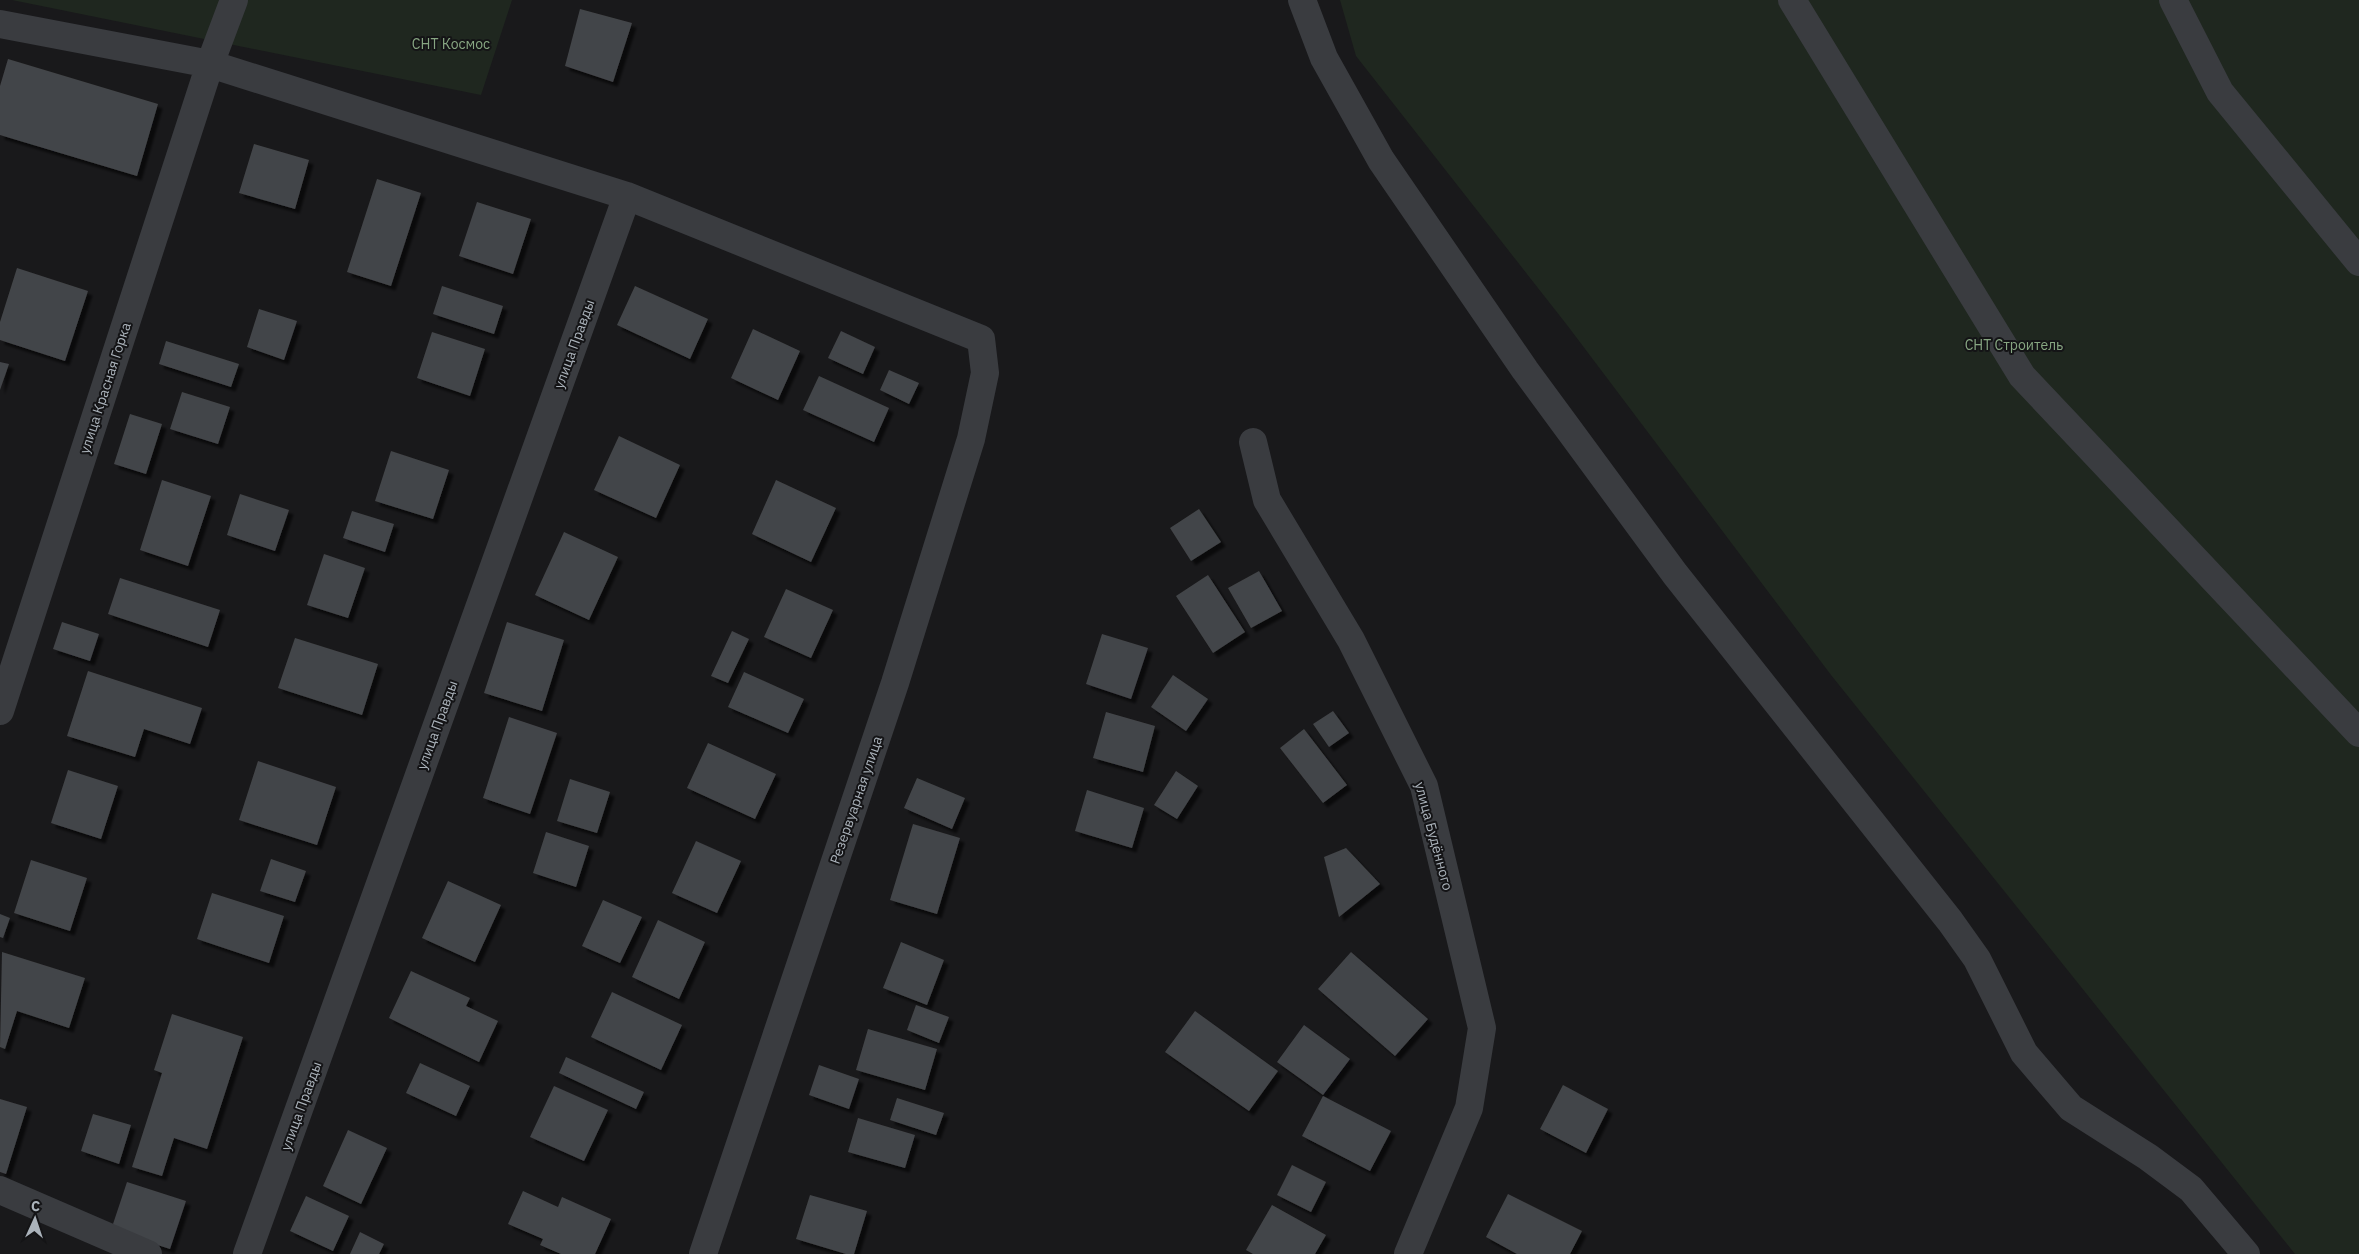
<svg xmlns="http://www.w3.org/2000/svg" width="2359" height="1254" font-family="'IBM Plex Sans',sans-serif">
	<defs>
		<filter id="shadow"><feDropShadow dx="4.5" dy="4.5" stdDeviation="1" flood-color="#0009"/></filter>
	</defs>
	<rect width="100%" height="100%" fill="#19191b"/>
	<path fill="#1f271f" d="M12 0H512L481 95Z
		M1340 0H2359V1254H2295L1831 675 1567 325 1356 56Z"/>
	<path fill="#434548" filter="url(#shadow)" d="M580 9 632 23 613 82 565 66Z
		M8 59 158 104 137 176 0 135V86Z
		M254 144 309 160 295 209 239 193Z
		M377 179 421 193 391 286 347 272Z
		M477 202 531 219 513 274 459 256Z
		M17 268 88 291 65 361 0 340V322Z
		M442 286 503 306 494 334 433 314Z
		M635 286 708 319 690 359 617 325Z
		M259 309 297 321 284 360 247 347Z
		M753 329 800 351 778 400 731 378Z
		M841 331 875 347 863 374 828 358Z
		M432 332 485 349 470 396 417 378Z
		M166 341 239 364 231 387 159 364Z
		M0 362 9 364 0 390Z
		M889 370 919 383 909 404 880 390Z
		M819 376 889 408 874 442 803 410Z
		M182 392 230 407 218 444 170 429Z
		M130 414 162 424 146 474 114 464Z
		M619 436 680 465 656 518 594 490Z
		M391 451 449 470 433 519 375 501Z
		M162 480 211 496 188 566 140 550Z
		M776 480 836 508 811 562 752 534Z
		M240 494 289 510 275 551 227 535Z
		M1199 509 1221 542 1191 561 1170 528Z
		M352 511 394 524 385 552 343 538Z
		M564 532 618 557 589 620 535 595Z
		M324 554 365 568 348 618 307 605Z
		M1259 571 1282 611 1251 628 1228 588Z
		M1208 575 1245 632 1213 653 1176 596Z
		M120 578 220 610 208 647 108 614Z
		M786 589 833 610 811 658 764 637Z
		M62 622 99 634 90 661 53 649Z
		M507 622 564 640 542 711 484 693Z
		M732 631 749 639 728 683 711 676Z
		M1102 634 1148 648 1131 699 1086 684Z
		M295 638 378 664 362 715 278 688Z
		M88 671 202 708 190 744 144 729 135 757 67 736Z
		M744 672 804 699 788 733 728 707Z
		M1173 675 1208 699 1186 731 1151 707Z
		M1333 711 1349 733 1329 747 1313 724Z
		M1106 712 1155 726 1143 772 1093 758Z
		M509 717 557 733 530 814 483 798Z
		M1304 729 1347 785 1323 803 1280 748Z
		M708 743 776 774 755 819 687 788Z
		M258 761 336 787 317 845 239 820Z
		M68 770 118 786 101 839 51 823Z
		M1176 771 1198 786 1177 819 1154 805Z
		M917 778 965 798 952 829 904 808Z
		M570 779 610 792 597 833 557 821Z
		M1087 790 1144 808 1132 848 1075 831Z
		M913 824 960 838 937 914 890 900Z
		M546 832 589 846 576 887 533 873Z
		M696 841 741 861 717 913 672 893Z
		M1346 848 1380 884 1339 917 1324 857Z
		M271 859 306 871 295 902 260 891Z
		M31 860 87 878 70 931 14 913Z
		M448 881 501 905 475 962 422 938Z
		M212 893 284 916 269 963 197 939Z
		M603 900 642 917 620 963 582 946Z
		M0 914 10 918 3 938 0 937Z
		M658 920 705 942 679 999 632 977Z
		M901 942 944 960 927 1005 883 988Z
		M2 952 85 978 69 1028 17 1011 5 1049 0 1047Z
		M1351 952 1428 1019 1395 1056 1318 989Z
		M411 971 470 998 466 1006 498 1021 479 1062 389 1018Z
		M612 992 682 1025 661 1070 591 1037Z
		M916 1005 949 1017 939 1043 907 1030Z
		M1195 1011 1278 1071 1249 1111 1165 1052Z
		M172 1014 243 1037 207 1149 174 1138 162 1176 132 1167 162 1073 154 1070Z
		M1304 1025 1350 1059 1323 1095 1277 1062Z
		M868 1029 937 1049 925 1090 856 1070Z
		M566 1057 644 1092 636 1109 559 1073Z
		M420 1063 470 1086 456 1116 406 1093Z
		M819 1065 859 1079 849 1109 809 1095Z
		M1563 1085 1608 1109 1586 1153 1540 1129Z
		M554 1086 608 1110 584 1161 530 1137Z
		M1323 1096 1391 1131 1370 1171 1302 1136Z
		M897 1098 944 1113 936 1135 890 1120Z
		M0 1099 27 1107 6 1174 0 1172Z
		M93 1114 131 1125 119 1164 81 1151Z
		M858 1118 915 1135 905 1168 848 1152Z
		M348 1130 387 1148 361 1204 323 1186Z
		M1292 1165 1326 1182 1311 1212 1277 1195Z
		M127 1182 186 1201 170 1249 111 1230Z
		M523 1191 558 1207 562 1197 611 1219 595 1254H561L540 1245 543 1239 508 1224Z
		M1508 1194 1582 1231 1570 1254H1517L1486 1237Z
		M810 1195 867 1211 854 1254H846L796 1239Z
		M306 1196 349 1216 333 1251 290 1231Z
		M1272 1205 1326 1235 1315 1254H1253L1246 1250Z
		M360 1232 384 1244 379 1254H350Z"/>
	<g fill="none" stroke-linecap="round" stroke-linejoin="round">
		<path stroke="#3a3c40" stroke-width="28" d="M1302 0 1324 58 1381 160 1525 370 1675 574 1950 921 1977 959 2024 1053 2071 1108 2148 1157 2191 1189 2246 1254
			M1792 0 2022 376 2359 733
			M2173 0 2220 92 2359 262
			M0 24 210 64 627 196 981 339 985 373 971 439 895 683 703 1254
			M1253 442 1267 500 1351 640 1424 786 1482 1028 1469 1108 1408 1254
			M0 711 210 64 234 0
			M0 1190 148 1254
			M247 1254 627 196"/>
	</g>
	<g text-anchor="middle" stroke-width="4" stroke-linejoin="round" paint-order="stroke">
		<g font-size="14" fill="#87a682" stroke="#141416">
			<text x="451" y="49">СНТ Космос</text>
			<text x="2014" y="350">СНТ Строитель</text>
		</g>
		<g font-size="14" fill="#abb3bb" stroke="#141416">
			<text transform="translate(574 344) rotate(-70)" y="5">улица Правды</text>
			<text transform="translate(105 388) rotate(-72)" y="5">улица Красная Горка</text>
			<text transform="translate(437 725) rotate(-70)" y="5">улица Правды</text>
			<text transform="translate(856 800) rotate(-71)" y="5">Резервуарная улица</text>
			<text transform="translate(1434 836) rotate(75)" y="5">улица Будённого</text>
			<text transform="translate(301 1106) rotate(-70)" y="5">улица Правды</text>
		</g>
	</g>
	<g transform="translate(35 1219) rotate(3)" stroke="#141416" stroke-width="4" paint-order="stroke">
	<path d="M0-4L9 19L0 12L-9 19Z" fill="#abb3bb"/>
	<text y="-8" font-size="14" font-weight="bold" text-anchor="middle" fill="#abb3bb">С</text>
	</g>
</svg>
